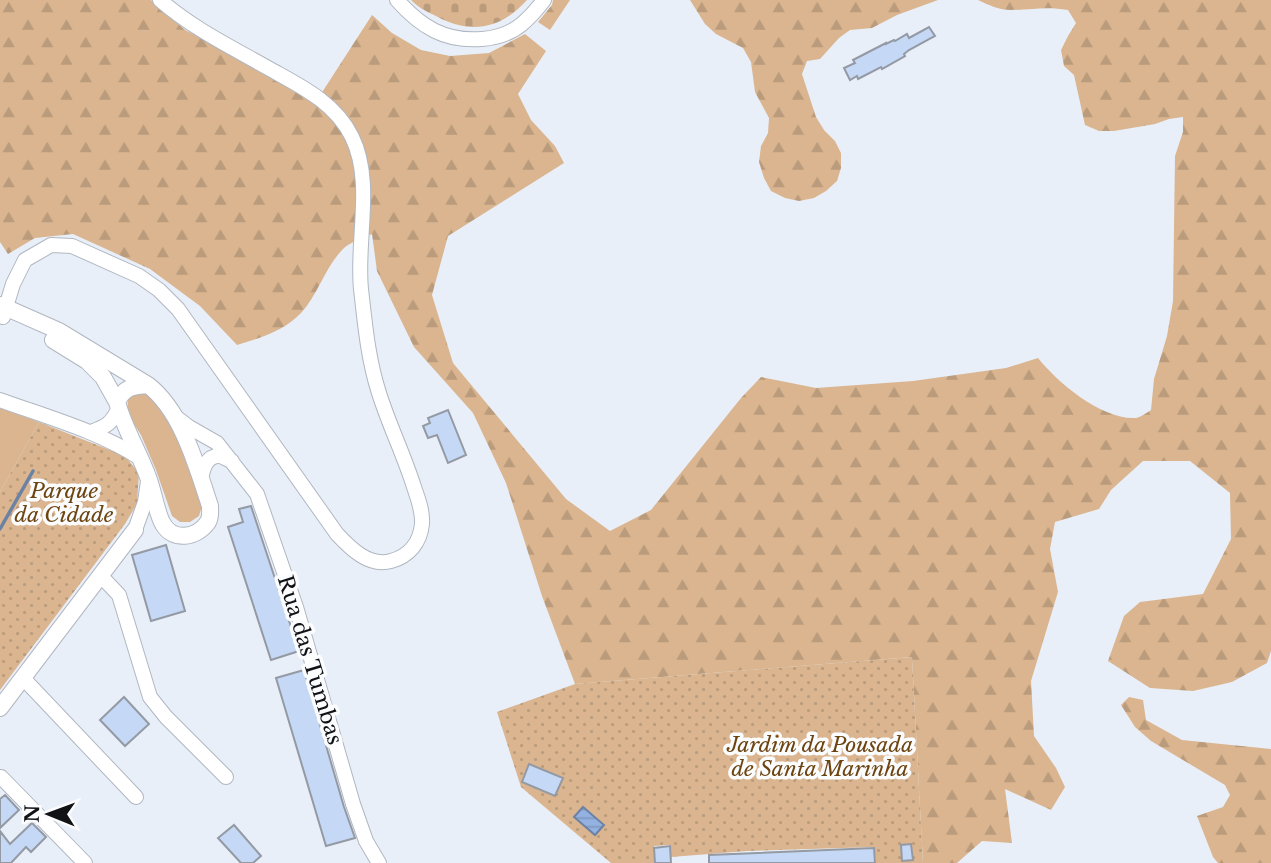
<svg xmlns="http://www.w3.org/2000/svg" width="1271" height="863" font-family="'Libre Baskerville',serif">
	<defs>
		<pattern id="forest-firs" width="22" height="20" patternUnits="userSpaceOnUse" patternTransform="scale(1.75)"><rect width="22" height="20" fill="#dab590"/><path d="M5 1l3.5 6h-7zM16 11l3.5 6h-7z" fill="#ba9b7b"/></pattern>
		<pattern id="cemetery-stones" width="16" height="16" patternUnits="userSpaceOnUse" patternTransform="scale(1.75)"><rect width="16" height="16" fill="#dab590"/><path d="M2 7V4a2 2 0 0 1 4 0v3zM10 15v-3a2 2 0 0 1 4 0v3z" fill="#ba9b7b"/></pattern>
		<pattern id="park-dots" width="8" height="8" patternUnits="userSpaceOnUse" patternTransform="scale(1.75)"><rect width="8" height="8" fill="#dab590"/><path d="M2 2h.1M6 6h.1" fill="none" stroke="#ba9b7b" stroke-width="1.8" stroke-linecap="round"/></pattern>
		<pattern id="water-rules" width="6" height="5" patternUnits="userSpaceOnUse" patternTransform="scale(1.75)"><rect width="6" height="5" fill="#94b2e1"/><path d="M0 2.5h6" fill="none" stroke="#7f98c0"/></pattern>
	</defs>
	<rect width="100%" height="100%" fill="#e8eff9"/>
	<path fill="#dab590" d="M140 391 155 396 185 452 202 506 199 516 190 522H180L172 516 156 470 141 435 127 413 128 400 131 396Z
		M0 408 39 422 0 492Z"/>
	<path fill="url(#forest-firs)" d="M0 0H151L185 30 319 97 372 15 392 33 421 50 450 56 489 53 525 34 546 51 518 94 531 120 555 146 564 163 448 236 432 295 453 363 566 499 610 531 651 510 741 398 761 377 816 388 913 381 1006 368 1038 358C1058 383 1102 420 1136 418 1141 417 1146 413 1151 410L1154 379 1167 336 1173 301 1175 156 1183 132V117L1169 119 1155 124 1114 131H1099L1085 125 1074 75 1064 66 1061 50 1068 36 1076 23 1068 10C1045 6 1032 10 1011 10 1000 10 988 5 978 0H1271V651L1267 663 1232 682 1193 691 1150 688 1108 661 1124 616 1140 602 1203 594 1231 539 1230 493 1190 461H1143L1111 490 1099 509 1055 522 1050 549 1058 592 1031 681 1034 736 1056 768 1065 787 1051 810 1005 789 1012 843 982 841 957 863H923L912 657 575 684 542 596 506 483 473 413 414 347 377 271 372 234C363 238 350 242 343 249 325 267 318 295 301 313 284 331 260 338 237 345L200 306 150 269 73 234 35 238 8 254 0 242Z
		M553 0H570L550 30 538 22 552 5Z
		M690 0H938L897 15 872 28 850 30 839 38 820 59 807 61 802 74 816 117 824 130 835 141 841 153V168L837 181 826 191 814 198 799 201 785 198 771 191 764 178 759 162 761 146 768 133 769 118 755 92 751 62 743 48 716 34 705 24Z
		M1129 697 1143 700 1146 720 1182 740 1271 749V863H1218L1213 857 1197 816 1223 807 1230 795 1225 785 1151 741 1135 727 1121 705Z"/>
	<path fill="url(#cemetery-stones)" d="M411 0H527C500 30 469 35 434 15 425 11 418 7 411 0Z"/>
	<path fill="url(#park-dots)" d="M39 422 125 456 139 473 137 504 125 524 0 690V492Z
		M912 657 923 863H876L874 847 747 851 671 857 670 845 654 846V863H611L521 787 497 712 575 684Z"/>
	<path fill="url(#water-rules)" stroke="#6c82a4" stroke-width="2" d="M583 807 604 825 595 835 574 817Z"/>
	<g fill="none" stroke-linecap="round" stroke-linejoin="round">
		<path stroke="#6c82a4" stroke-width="3.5" d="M0 529 33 471"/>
	</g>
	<path fill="#c5d8f6" stroke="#949aa3" stroke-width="2" d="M929 27 935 36 909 50 904 54 905 56 882 69 881 67 858 79 857 76 850 80 844 68 855 63 853 60 886 43V44L894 40 895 41 907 34 909 38Z
		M448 410 466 455 448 463 437 435 428 438 423 426 430 423 428 418Z
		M251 506 299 651 271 660 228 527 243 522 239 509Z
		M166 545 185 611 151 621 132 555Z
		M304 670 344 807 355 838 326 846 276 678Z
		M124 697 149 724 125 746 100 720Z
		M529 764 563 778 555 796 522 782Z
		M5 795 19 810 0 828V799Z
		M32 823 46 837 31 852 26 847 11 863H0V831L10 844Z
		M234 825 261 856 253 863H241L218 838Z
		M911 844 913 860 902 861 901 845Z
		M670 846 671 863H655L654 848Z
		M874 848 875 863H709V855Z"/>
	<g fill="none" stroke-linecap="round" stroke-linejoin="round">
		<defs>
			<path id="minor" d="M397 0C421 27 445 42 482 39 496 38 511 33 522 24 530 17 538 8 544 0
				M3 317 13 284 25 260 51 245 72 246 139 276 159 290 178 309 337 534C351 549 369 567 391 561 409 556 420 543 422 524 423 511 418 499 414 487 404 455 389 425 379 393 368 359 365 324 361 289 356 240 374 182 352 137 335 102 300 86 268 68 231 47 192 28 160 0
				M0 400C47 417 98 431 140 458
				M176 417 189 427 217 443 257 494 296 607 353 804 366 841 379 863
				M91 432C107 426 111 424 119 408
				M201 479C203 469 206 455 220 456 224 457 228 460 232 461
				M135 530 145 502 148 481
				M101 576 119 595 150 697 166 717 226 777
				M23 678 136 797
				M0 778 1 777 85 863"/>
			<path id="tertiary" d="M0 305 59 331 148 385C182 411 197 467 210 506 210 512 211 517 208 522 197 538 173 542 163 524 157 515 153 489 148 477 139 452 124 428 117 402 124 387 133 386 148 385
				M53 340 87 361 103 377 117 402
				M0 708 135 530"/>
		</defs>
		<use href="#minor" stroke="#b1b7c1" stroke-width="16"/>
		<use href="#tertiary" stroke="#b1b7c1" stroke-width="18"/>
		<use href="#minor" stroke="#fff" stroke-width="14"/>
		<use href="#tertiary" stroke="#fff" stroke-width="16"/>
	</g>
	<g text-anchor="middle" stroke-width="7" stroke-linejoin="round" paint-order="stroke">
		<g font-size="21" font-style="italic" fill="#6d4410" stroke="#fafcfe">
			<text x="64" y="498">Parque<tspan x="64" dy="24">da Cidade</tspan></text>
			<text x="820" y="752">Jardim da Pousada<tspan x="820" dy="24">de Santa Marinha</tspan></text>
		</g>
		<g font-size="21" fill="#101216" stroke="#fafcfe">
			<text transform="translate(310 660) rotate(73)" y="7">Rua das Tumbas</text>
		</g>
	</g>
	<g transform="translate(49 814) rotate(271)" stroke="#fafcfe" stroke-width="5" paint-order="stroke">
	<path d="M0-5L12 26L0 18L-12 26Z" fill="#101216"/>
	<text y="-10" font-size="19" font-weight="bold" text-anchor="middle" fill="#101216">N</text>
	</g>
</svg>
